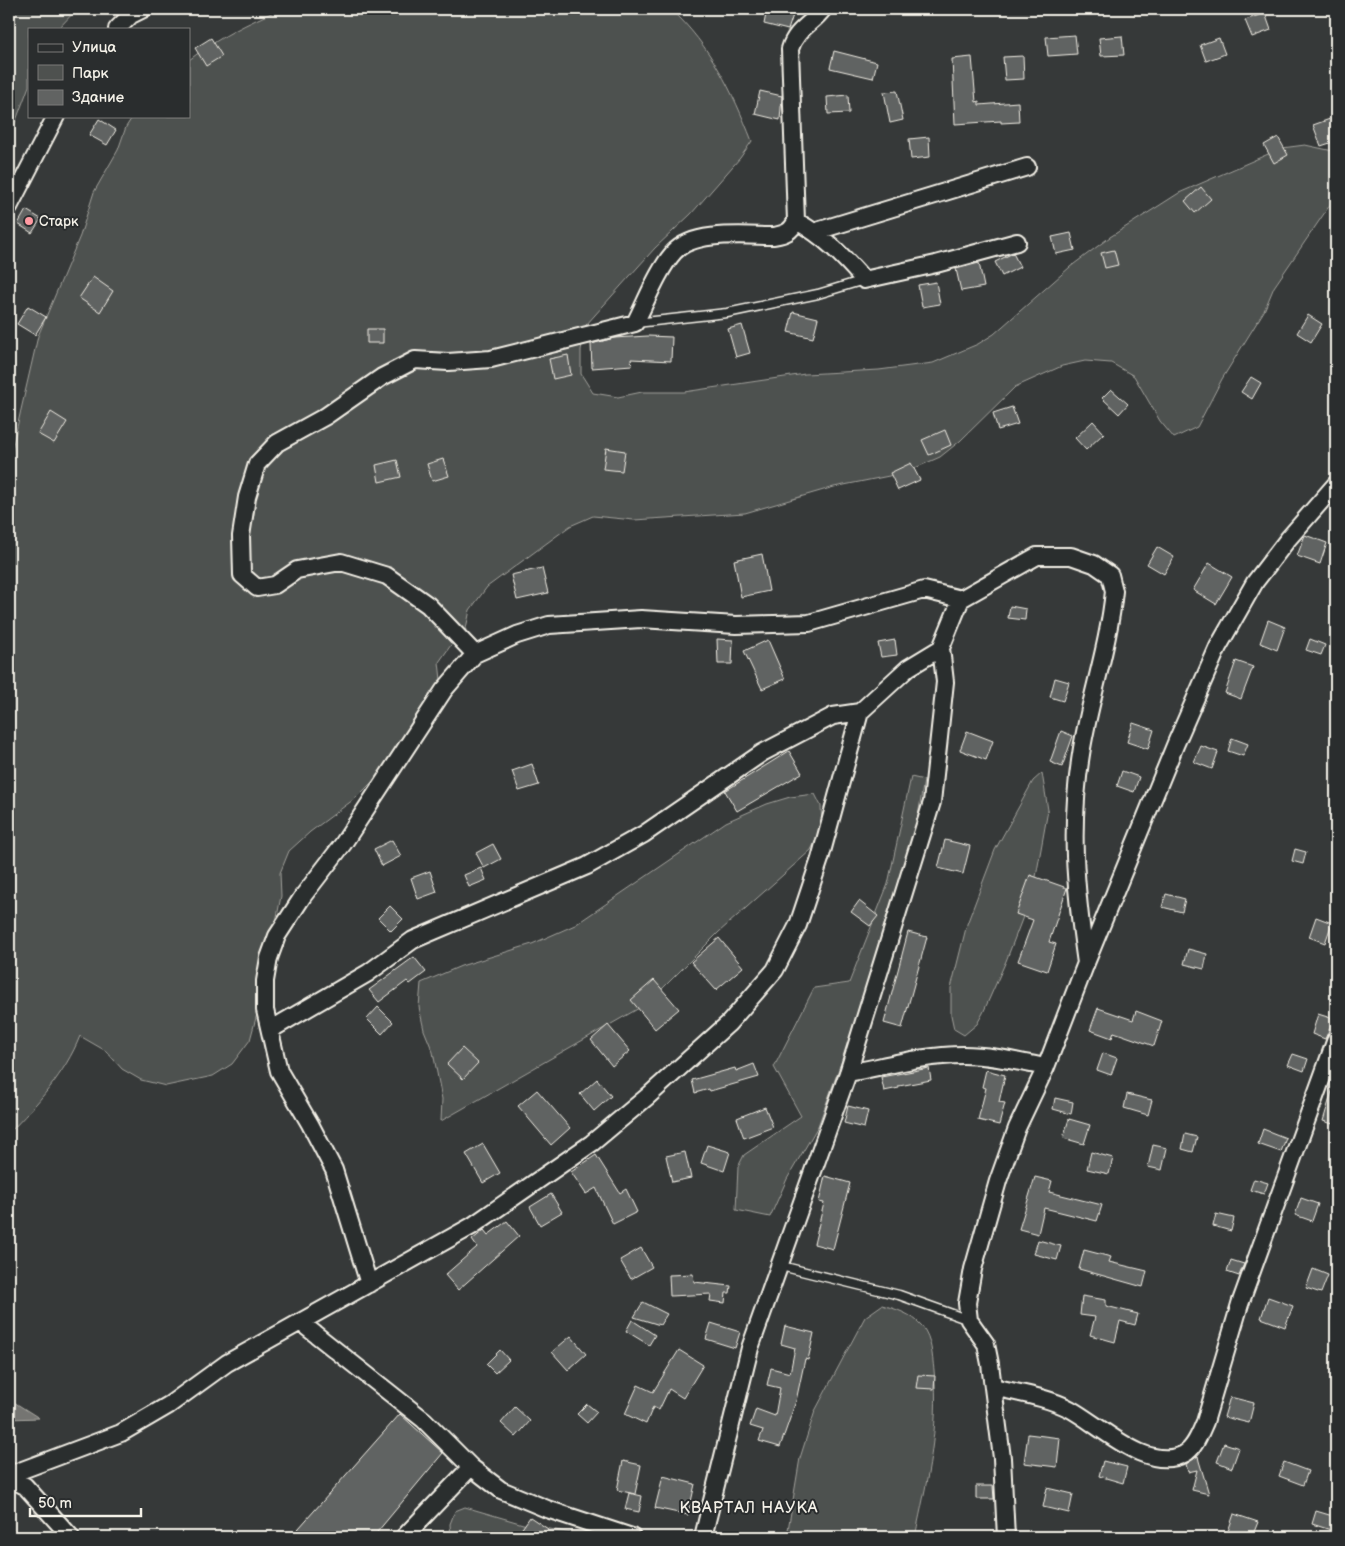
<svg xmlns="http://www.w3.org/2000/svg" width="1345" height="1546" font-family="'Balsamiq Sans',sans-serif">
	<rect width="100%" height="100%" fill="#363939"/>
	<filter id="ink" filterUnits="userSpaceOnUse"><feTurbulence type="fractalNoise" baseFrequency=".02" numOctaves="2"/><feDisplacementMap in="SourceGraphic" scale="10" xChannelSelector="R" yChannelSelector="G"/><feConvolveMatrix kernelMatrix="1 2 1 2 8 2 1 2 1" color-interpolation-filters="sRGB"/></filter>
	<g filter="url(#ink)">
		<path fill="#4e514f" stroke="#a1a19c" d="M9 9H77L58 29H29V86L9 139Z
			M281 9H671C711 47 732 90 752 141L740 158 691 214 655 248 586 325 581 350V374L593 393 618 397 642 392H684L805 374 879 370 933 363 978 344 994 334 1070 267 1110 237 1179 193 1282 148 1305 145 1333 151 1336 183 1332 202 1274 287 1264 311 1222 379 1197 427 1174 438 1160 421 1134 376 1111 363 1085 361 1062 366 1015 387 960 441 940 457 915 468 889 476 834 487 745 513 634 520 593 516 570 526 487 587 470 610 465 633 451 645 439 662 441 680 432 701 387 767 357 797 310 832 289 851 280 873 281 896 276 922 264 946 256 984 257 1014 250 1040 232 1064 213 1076 166 1086 141 1080 122 1069 106 1051 80 1036C65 1074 37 1104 9 1133V462L38 336 80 236 94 192 118 150 126 127 133 116H189V60C216 39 249 22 281 9Z
			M1042 773 1048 810 1034 888 1006 961 983 1013 977 1024 964 1035 954 1029 951 1015V988L967 924 995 850 1033 781Z
			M911 777 924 780 914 840 849 1041 818 1126 787 1179 770 1217 736 1210 738 1167 744 1155 801 1116 774 1067 814 988 849 983 888 884Z
			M815 794 821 806 822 828 811 850 719 932 648 1003 441 1121 442 1099 433 1052 424 1030 419 1007 421 983 461 966 532 944 575 925 726 822 767 804 790 797Z
			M882 1305C896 1309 912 1314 922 1326 932 1339 932 1355 934 1370 940 1429 927 1480 915 1537H806L788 1530 800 1458 815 1411 865 1317Z
			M465 1507 523 1524 593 1537H451L450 1524 455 1511Z"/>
		<path fill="#757572" stroke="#a8a7a1" d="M9 1399 39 1418 9 1419Z"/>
		<path fill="#616362" stroke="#f4f1e8" d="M767 9H795L788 30 764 24Z
			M1265 13 1271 30 1252 37 1245 20Z
			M1075 35 1077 54 1048 56 1046 37Z
			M1122 36 1124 55 1101 56 1099 38Z
			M211 38 222 56 206 66 195 48Z
			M1219 38 1225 54 1206 61 1200 45Z
			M834 51 877 62 873 78 830 68Z
			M1023 56 1024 79 1005 80 1003 57Z
			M972 57 976 102 979 101V105L1018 102 1019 122 1001 123V121L955 124 952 59Z
			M760 91 782 96 780 120 755 114Z
			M897 91 903 120 890 123 884 92Z
			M848 95 849 113 828 114 827 97Z
			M99 119 116 130 107 145 89 135Z
			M1330 119 1336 141 1321 146 1313 125Z
			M929 137 930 157 911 159 909 139Z
			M1278 137 1288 155 1274 163 1264 145Z
			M1201 187 1211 199 1195 213 1185 201Z
			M26 210 41 219 32 233 18 224Z
			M1071 233 1075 250 1056 254 1052 237Z
			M1114 250 1118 265 1105 268 1101 253Z
			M1013 253 1020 267 1002 276 995 262Z
			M979 263 984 287 961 291 956 269Z
			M93 277 113 291 100 312 79 298Z
			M936 282 940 304 922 307 918 285Z
			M28 306 46 317 35 335 17 324Z
			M793 312 818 318 813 338 788 332Z
			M1308 315 1322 324 1311 342 1297 333Z
			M742 325 750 353 736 357 728 329Z
			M367 329H383V343H367Z
			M648 336 672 337 671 361 631 359 632 365 592 368 591 344 614 338Z
			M568 355 571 375 553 379 549 359Z
			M1251 377 1261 383 1252 399 1241 392Z
			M1111 389 1128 404 1119 414 1102 398Z
			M1012 407 1018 424 998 430 993 413Z
			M51 412 67 422 54 443 38 434Z
			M1093 421 1104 433 1086 450 1075 438Z
			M945 430 951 445 929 455 922 440Z
			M606 448 625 451 622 471 603 469Z
			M443 459 449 476 432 481 427 464Z
			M397 460 401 477 379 482 376 465Z
			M911 463 920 480 898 490 890 473Z
			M1305 535 1327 543 1320 564 1297 556Z
			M1157 547 1174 557 1164 574 1147 564Z
			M762 554 769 591 741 597 734 560Z
			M1209 563 1232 577 1216 604 1193 590Z
			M542 568 548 593 517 600 511 575Z
			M1010 606 1026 609 1025 620 1008 618Z
			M1268 620 1285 627 1277 650 1260 643Z
			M717 639 733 640 732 664H718Z
			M1310 639 1325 645 1321 655 1306 650Z
			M768 640 785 679 762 689 744 651Z
			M895 640 897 655 881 657 878 643Z
			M1236 661 1253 667 1241 699 1225 693Z
			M1055 678 1069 682 1063 701 1050 697Z
			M1133 723 1154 730 1148 749 1127 742Z
			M967 731 993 741 986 760 960 750Z
			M1061 731 1073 736 1062 767 1050 762Z
			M1232 738 1248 744 1243 756 1228 751Z
			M1201 746 1218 752 1212 769 1194 762Z
			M789 751 802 773 737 811 725 791Z
			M532 764 539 785 519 791 512 771Z
			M1122 771 1139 777 1134 792 1117 786Z
			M392 840 401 856 382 866 374 849Z
			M945 840 970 846 963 874 938 868Z
			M493 844 501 859 484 868 476 853Z
			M1295 849 1306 852 1303 864 1292 861Z
			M481 868 486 880 469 887 464 875Z
			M430 871 437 892 418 899 411 878Z
			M1030 875 1067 888 1049 942 1056 944 1047 971 1018 961 1033 920 1016 914Z
			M1166 894 1185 899 1182 912 1162 907Z
			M859 901 878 916 870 926 851 912Z
			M390 906 403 919 391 931 378 918Z
			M1316 917 1332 923 1325 943 1309 937Z
			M908 932 927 937 902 1028 884 1023Z
			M719 938 743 967 716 990 691 962Z
			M1188 949 1207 954 1204 969 1184 964Z
			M414 957 426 972 410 984 407 981 379 1002 369 990Z
			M654 980 679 1009 655 1029 631 1000Z
			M378 1007 393 1022 382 1034 367 1019Z
			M1098 1008 1133 1020 1136 1011 1162 1021 1154 1046 1114 1032 1112 1038 1090 1030Z
			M1318 1014 1334 1019 1325 1039 1312 1034Z
			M608 1025 630 1051 612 1066 591 1040Z
			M462 1048 478 1063 463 1079 447 1064Z
			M1103 1053 1117 1058 1111 1075 1097 1070Z
			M1293 1054 1308 1059 1304 1071 1288 1065Z
			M754 1064 759 1077 710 1091 709 1089 695 1093 692 1080 735 1068 736 1071Z
			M929 1068 931 1080 899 1086V1088L884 1091 881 1077Z
			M986 1070 1005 1075 999 1102 1005 1103 999 1125 978 1120 986 1088 982 1087Z
			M597 1079 611 1096 594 1111 580 1094Z
			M1333 1088 1336 1089V1125L1323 1121Z
			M537 1090 570 1128 551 1145 518 1106Z
			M1127 1094 1152 1100 1148 1115 1124 1108Z
			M1055 1098 1073 1102 1071 1114 1053 1109Z
			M848 1106 868 1111 864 1128 844 1123Z
			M765 1107 773 1127 744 1138 737 1118Z
			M1069 1119 1090 1125 1084 1144 1063 1138Z
			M1263 1129 1286 1138 1281 1152 1258 1144Z
			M1185 1134 1197 1137 1193 1152 1182 1149Z
			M483 1144 500 1173 483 1183 466 1154Z
			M707 1145 730 1152 724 1171 701 1163Z
			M1153 1145 1167 1148 1162 1170 1148 1167Z
			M685 1152 691 1178 672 1182 666 1156Z
			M1091 1152 1113 1158 1109 1174 1087 1169Z
			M596 1155 620 1193 626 1189 637 1212 613 1224 596 1188 586 1194 571 1172Z
			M825 1176 850 1183 833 1249 814 1244 824 1203 819 1202Z
			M1035 1177 1052 1181 1049 1192 1102 1205 1097 1221 1044 1208 1038 1234 1019 1229Z
			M1254 1179 1268 1183 1264 1194 1250 1190Z
			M551 1194 562 1212 540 1225 530 1207Z
			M1301 1198 1318 1204 1312 1221 1295 1215Z
			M1216 1214 1234 1218 1231 1231 1213 1226Z
			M507 1221 519 1236 458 1290 445 1275 477 1247 472 1240 484 1230 488 1235Z
			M1038 1240 1061 1246 1057 1260 1034 1254Z
			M641 1248 652 1267 631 1279 620 1260Z
			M1084 1250 1111 1257 1109 1262 1147 1271 1143 1287 1079 1269Z
			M1231 1260 1244 1264 1239 1276 1227 1272Z
			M1313 1269 1328 1275 1321 1293 1306 1288Z
			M693 1274 694 1282 731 1286 730 1293H726L725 1303 710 1301 711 1294 670 1296 669 1275Z
			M1082 1296 1106 1300V1306L1138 1314 1135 1325 1120 1321 1115 1342 1090 1335 1095 1317 1080 1315Z
			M1268 1297 1293 1306 1285 1327 1261 1318Z
			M643 1302 667 1314 660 1325 634 1317Z
			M632 1320 655 1335 649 1345 626 1331Z
			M711 1323 740 1332 735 1348 706 1339Z
			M785 1326 814 1333 808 1360 805 1359 796 1401 780 1447 759 1441 763 1430 750 1426 756 1409 775 1416 780 1388 767 1385 771 1368 790 1373 795 1348 781 1344Z
			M571 1336 586 1354 568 1370 552 1352Z
			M500 1350 509 1360 495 1373 486 1364Z
			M679 1350 703 1365 683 1398 669 1389 659 1410 653 1407 646 1424 625 1414 638 1385 653 1392Z
			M918 1375 935 1376 934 1389 916 1388Z
			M1230 1397 1254 1403 1249 1423 1224 1417Z
			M587 1404 597 1412 587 1423 577 1414Z
			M515 1407 530 1421 516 1437 501 1423Z
			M400 1414 443 1453 373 1537H291Z
			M1028 1434 1060 1438 1057 1467 1024 1463Z
			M1224 1443 1239 1448 1232 1468 1217 1462Z
			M1198 1456 1199 1461 1209 1494 1192 1490 1197 1470 1188 1472 1186 1464Z
			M623 1461 641 1465 635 1494 617 1490Z
			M1103 1461 1127 1467 1123 1483 1099 1476Z
			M1284 1462 1308 1471 1303 1485 1279 1476Z
			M663 1476 695 1484 688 1515 655 1508Z
			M976 1486H993L994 1499H976Z
			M1047 1488 1073 1494 1069 1513 1043 1507Z
			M629 1493 642 1496 639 1512 625 1509Z
			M1316 1511 1336 1517 1334 1531 1312 1524Z
			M1234 1514 1258 1522 1252 1537H1226Z
			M530 1517 548 1529 542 1537H516Z"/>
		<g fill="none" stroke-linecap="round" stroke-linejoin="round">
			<defs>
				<path id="service" d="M636 323 727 313 818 294 864 280
					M781 1266 899 1295 969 1320"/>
				<path id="minor" d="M117 29 131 15 143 9
					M9 207 56 116
					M796 221C824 236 843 256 864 280L936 264 1017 242
					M817 231 1027 167
					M475 654 428 605 387 576 341 562 297 570 275 585 257 588 242 575 241 536 247 497 257 464 277 443 326 416 382 377 415 360 448 362 491 359 635 323C646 302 658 270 674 252 694 230 746 236 774 236 785 234 791 232 796 221L790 49C796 29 812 24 823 9
					M270 1030 368 973 413 940 587 866 644 834 762 753 833 716 860 712 908 668 941 648
					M848 1073C886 1066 924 1055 963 1055 991 1055 1019 1062 1046 1067
					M369 1284 334 1170 310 1124 279 1071 265 1010V981L269 958 277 936 303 896 343 844 444 690 475 654 517 635 549 625 641 619 736 625 809 623 924 590 961 599 1037 556H1071L1094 564 1110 575 1114 591C1109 644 1091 695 1082 748 1069 826 1075 886 1086 963
					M300 1322 424 1420 471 1467
					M993 1387C1018 1393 1047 1397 1070 1409 1100 1425 1147 1473 1184 1454 1195 1448 1200 1433 1205 1422L1240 1304 1336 1039
					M9 1475 121 1433 169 1405 227 1363 472 1226 592 1143 647 1097 729 1023 775 970 798 925 820 859 860 712
					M9 1478 25 1486 71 1537
					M404 1537 471 1467 501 1490 547 1509 632 1537
					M703 1537 750 1348 848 1073 932 802 945 682 941 648 961 599
					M1006 1537 1002 1458 990 1364 986 1344 969 1320 967 1303 973 1269 998 1181 1017 1128 1046 1067 1086 963 1176 743 1218 647 1255 582 1288 539 1336 484"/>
			</defs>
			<use href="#service" stroke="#f4f1e8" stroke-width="11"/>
			<use href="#minor" stroke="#f4f1e8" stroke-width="20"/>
			<use href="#service" stroke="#2a2d2e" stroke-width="8"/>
			<use href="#minor" stroke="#2a2d2e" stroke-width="16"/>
		</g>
	</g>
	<circle fill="#ff9aa2" stroke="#2a2d2e" stroke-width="2" cx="29" cy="221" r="5"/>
	<g text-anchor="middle" stroke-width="4" stroke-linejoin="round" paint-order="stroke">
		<g font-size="14" fill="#f4f1e8" stroke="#2a2d2e" text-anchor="start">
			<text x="39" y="226">Старк</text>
		</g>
		<g font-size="16" letter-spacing="1" fill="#f4f1e8" stroke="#2a2d2e">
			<text x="749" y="1513">КВАРТАЛ НАУКА</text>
		</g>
	</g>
	<rect width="1345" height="1546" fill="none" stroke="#2a2d2e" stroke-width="30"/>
	<rect x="15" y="15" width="1315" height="1516" fill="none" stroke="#f4f1e8" stroke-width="2" filter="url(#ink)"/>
	<rect x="28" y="28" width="162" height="90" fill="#2a2d2e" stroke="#7b7b78"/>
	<rect x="38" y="44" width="25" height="8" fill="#2a2d2e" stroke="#7b7b78"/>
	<text x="72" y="52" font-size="15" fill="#f4f1e8">Улица</text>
	<rect x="38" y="65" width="25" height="15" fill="#4e514f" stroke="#7b7b78"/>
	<text x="72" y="78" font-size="15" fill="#f4f1e8">Парк</text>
	<rect x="38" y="90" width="25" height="15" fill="#616362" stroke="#7b7b78"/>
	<text x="72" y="102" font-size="15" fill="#f4f1e8">Здание</text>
	<path d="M30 1508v8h111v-8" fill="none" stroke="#f4f1e8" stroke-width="2.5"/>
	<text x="38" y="1508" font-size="15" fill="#f4f1e8" stroke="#2a2d2e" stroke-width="4" paint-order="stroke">50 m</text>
</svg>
